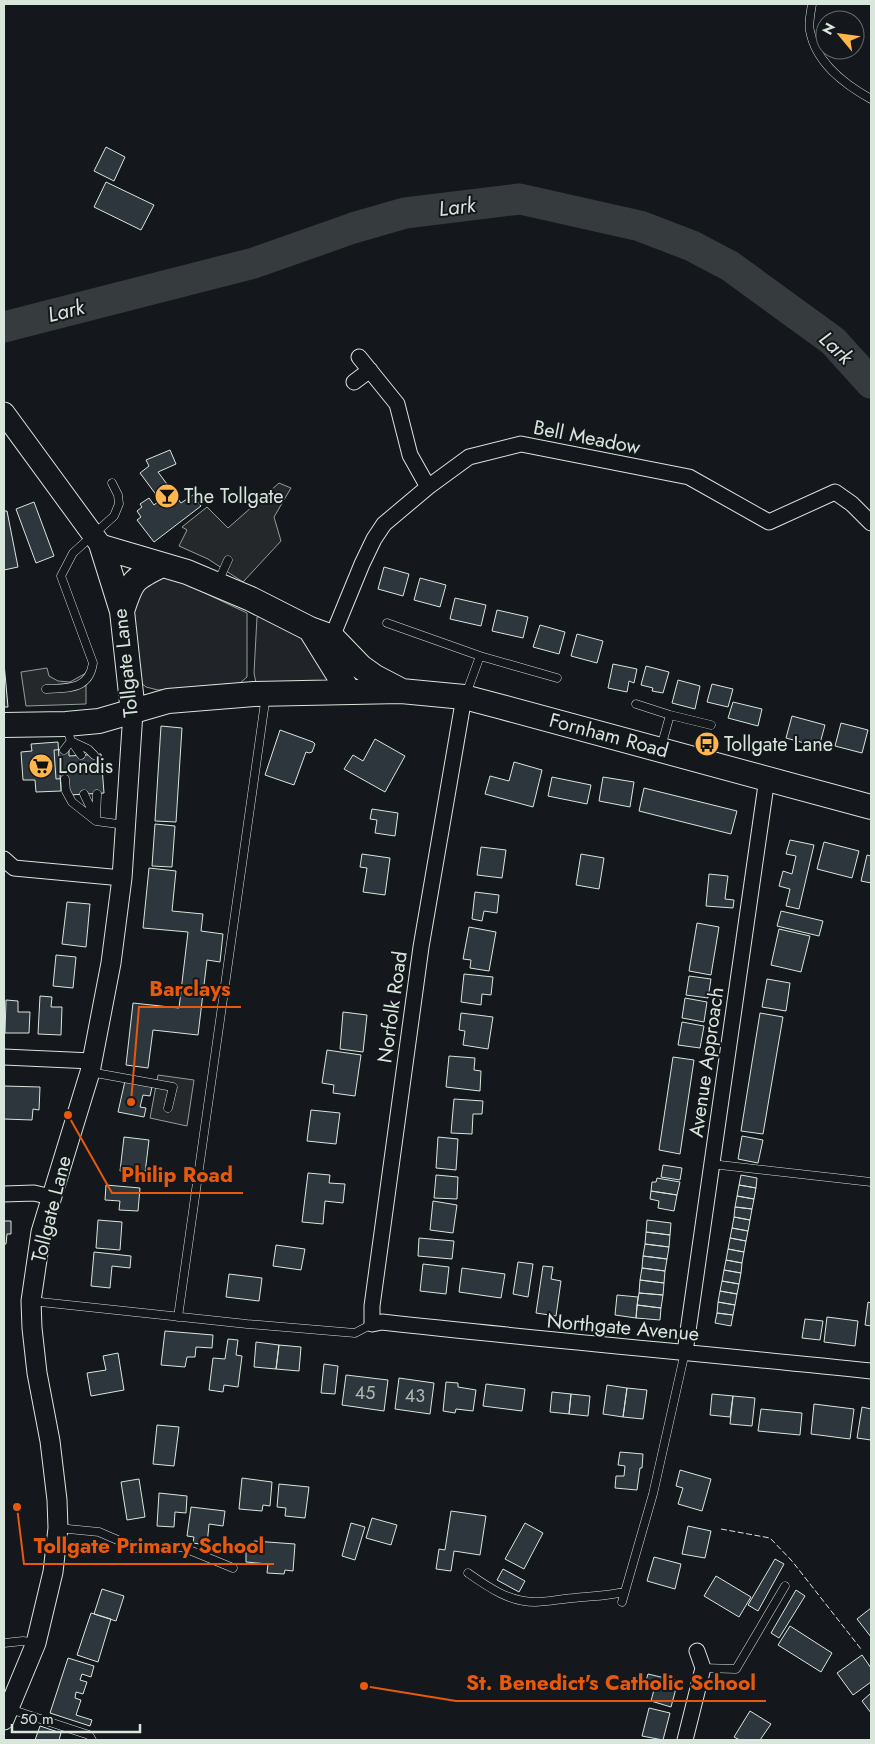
<svg xmlns="http://www.w3.org/2000/svg" width="875" height="1744" font-family="Jost,sans-serif">
	<rect width="100%" height="100%" fill="#14181c"/>
	<path fill="#202428" stroke="#939e99" d="M171 577 247 613V677L240 683 158 690 146 687 138 680 133 607 139 592 154 579Z
		M265 616 320 644 339 681 256 683 254 673 257 617Z"/>
	<path fill="#24282b" stroke="#939e99" d="M279 483 291 488 274 517 281 541 243 582 208 559 179 546 187 530 182 527 207 507 228 528Z
		M47 668 49 676 58 681 70 682 86 673V704L26 706 21 672Z
		M158 1075 194 1080 187 1126 150 1118Z"/>
	<g fill="none" stroke-linecap="round" stroke-linejoin="round">
		<path stroke="#363b3e" stroke-width="31" d="M4 327 254 263 353 228 405 213 520 199 640 226 692 246 730 266 833 341 871 383"/>
	</g>
	<path fill="#2c363c" stroke="#d8e6dc" d="M106 147 125 157 114 181 94 171Z
		M106 182 154 205 141 230 94 207Z
		M170 450 176 464 158 472 181 503 193 495 201 506 154 542 137 520 141 517 137 511 142 507 140 504 149 498 154 505 160 500 140 473 149 466 146 460Z
		M34 502 54 556 36 563 16 509Z
		M4 511H7L18 567 4 570Z
		M384 567 409 574 403 596 378 589Z
		M420 578 446 585 440 607 414 600Z
		M455 598 486 605 481 626 450 619Z
		M497 610 528 617 523 638 492 631Z
		M540 625 565 632 559 654 533 647Z
		M577 634 603 641 597 663 571 656Z
		M4 663 8 707H4Z
		M613 664 637 669 634 683 629 681 627 692 608 688Z
		M646 666 669 672 663 693 652 691 653 688 641 685Z
		M678 680 700 686 695 709 672 703Z
		M712 684 733 689 728 707 707 702Z
		M733 702 762 709 758 726 728 718Z
		M792 716 825 725 819 747 786 738Z
		M841 723 868 730 862 753 835 746Z
		M161 726 182 728 176 822 155 821Z
		M280 730 313 742 315 744 312 752 309 753 306 752 294 785 265 775Z
		M375 739 405 756 385 792 344 769 353 755 363 761Z
		M58 742 61 791 36 792 35 780H23L21 752 32 751 31 744Z
		M69 749V756L101 754 104 793 69 795 68 778 56 779 54 750Z
		M514 762 542 770 533 807 485 794 490 776 509 781Z
		M552 777 591 785 587 804 548 796Z
		M603 777 634 782 630 807 599 801Z
		M644 788 737 811 731 834 639 811Z
		M372 809 398 813 395 836 375 833 377 820 370 819Z
		M155 824 175 826 172 867 152 866Z
		M790 840 814 845 799 909 786 906 790 889 779 886 783 871 792 874 796 856 786 854Z
		M824 842 859 851 852 878 817 869Z
		M481 847 506 850 502 878 477 875Z
		M362 854 390 858 385 895 363 892 367 868 360 867Z
		M581 854 604 858 599 889 576 885Z
		M867 855 871 856V883L861 881Z
		M149 868 176 871 172 911 203 914 201 931 223 934 220 962 207 960 198 1035 153 1030 148 1068 126 1065 133 1003 179 1008 188 932 143 928Z
		M709 874 728 876 725 899 734 900 733 908 706 906Z
		M475 892 499 895 497 913 484 911 482 921 472 919Z
		M67 902 90 904 86 947 62 944Z
		M781 911 823 921 819 936 777 926Z
		M697 923 719 927 711 975 689 971Z
		M469 927 496 932 489 971 470 968 471 960 463 959Z
		M779 929 810 936 801 972 771 965Z
		M56 955 76 957 73 988 53 986Z
		M464 974 493 977 491 995 482 994 481 1005 461 1002Z
		M689 976 711 979 708 998 686 995Z
		M767 979 790 983 786 1011 762 1007Z
		M40 996 52 997 51 1007H62L61 1035 38 1034Z
		M685 998 707 1002 704 1022 682 1018Z
		M6 1000 18 1001V1012H30L29 1033H5Z
		M343 1012 367 1015 363 1052 340 1049Z
		M461 1013 493 1017 488 1049 463 1045 465 1031 459 1030Z
		M760 1013 783 1017 763 1134 741 1131Z
		M682 1022 704 1026 700 1048 678 1045Z
		M327 1050 361 1055 355 1096 333 1093 334 1085 322 1083Z
		M449 1056 475 1058 474 1070 481 1071 480 1091 446 1087Z
		M673 1057 694 1060 680 1154 659 1150Z
		M125 1081 152 1087 150 1096 143 1095 140 1107 146 1108 144 1117 118 1112Z
		M4 1086 40 1087 39 1110 33 1109 32 1120 4 1119Z
		M454 1099 483 1101 482 1114H473L472 1134 451 1133Z
		M311 1110 340 1113 336 1144 307 1141Z
		M742 1136 763 1140 758 1163 738 1159Z
		M124 1137 149 1140 145 1173 120 1171Z
		M438 1137 458 1139 456 1170 436 1168Z
		M663 1165 682 1168 680 1180 661 1177Z
		M308 1173 330 1175 329 1183 345 1184 343 1203 325 1201 323 1224 302 1222Z
		M436 1175 458 1177 457 1199 434 1198Z
		M741 1175 757 1178 756 1188 739 1185Z
		M657 1178 680 1182 677 1195 651 1191 652 1182H656Z
		M106 1185 140 1188 138 1211 119 1210 120 1201 105 1200Z
		M739 1185 756 1188 754 1199 737 1196Z
		M651 1191 677 1195 674 1211 658 1208 659 1201 650 1199Z
		M737 1196 754 1199 752 1209 735 1207Z
		M433 1201 457 1205 453 1233 430 1230Z
		M735 1207 752 1209 750 1220 734 1217Z
		M734 1217 750 1220 748 1231 732 1228Z
		M98 1220 122 1222 120 1250 96 1248Z
		M647 1220 671 1223 670 1235 646 1232Z
		M4 1221H11V1234H7L6 1244H4Z
		M732 1228 748 1231 746 1241 730 1238Z
		M646 1232 670 1235 669 1247 645 1244Z
		M419 1238 454 1241 452 1259 418 1256Z
		M730 1238 746 1241 744 1252 728 1249Z
		M645 1244 669 1247 667 1259 643 1256Z
		M276 1245 305 1249 301 1270 273 1266Z
		M728 1249 744 1252 742 1263 726 1260Z
		M94 1252 131 1256 130 1268 112 1266 110 1288 91 1286Z
		M643 1256 667 1259 665 1271 642 1268Z
		M726 1260 742 1263 741 1273 724 1270Z
		M518 1262 533 1264 528 1297 513 1294Z
		M423 1264 449 1267 446 1294 420 1291Z
		M543 1266 553 1267 551 1279 561 1281 556 1316 536 1313Z
		M462 1268 505 1274 501 1298 459 1292Z
		M642 1268 665 1271 664 1283 640 1280Z
		M724 1270 741 1273 739 1284 722 1281Z
		M229 1274 262 1278 259 1301 226 1297Z
		M640 1280 664 1283 663 1295 639 1293Z
		M722 1281 739 1284 737 1294 720 1291Z
		M720 1291 737 1294 735 1305 718 1302Z
		M639 1293 663 1295 661 1308 637 1305Z
		M617 1295 638 1297 636 1318 615 1315Z
		M718 1302 735 1305 733 1315 717 1313Z
		M868 1302 871 1303V1326L865 1325Z
		M637 1305 661 1308 660 1320 636 1318Z
		M717 1313 733 1315 731 1326 715 1323Z
		M827 1317 858 1321 855 1346 824 1342Z
		M805 1319 823 1321 820 1340 802 1338Z
		M165 1331 213 1335 212 1348 196 1347 195 1357H187L185 1367 161 1365Z
		M228 1339 238 1340 236 1355 242 1356 238 1387 224 1385 223 1392 209 1390 213 1358 225 1359Z
		M256 1342 279 1345 276 1369 254 1367Z
		M279 1345 301 1347 299 1371 276 1369Z
		M118 1353 124 1390 91 1396 87 1373 106 1370 103 1356Z
		M324 1364 338 1366 335 1394 321 1393Z
		M346 1375 388 1380 384 1411 342 1405Z
		M399 1378 434 1383 430 1414 395 1409Z
		M446 1382 458 1383V1387L476 1390 473 1411 456 1409 455 1413 443 1411Z
		M486 1384 525 1389 522 1411 483 1406Z
		M607 1385 627 1388 623 1417 603 1414Z
		M627 1388 647 1390 643 1419 623 1417Z
		M552 1392 571 1394 569 1414 550 1412Z
		M571 1394 590 1396 588 1416 569 1414Z
		M712 1394 733 1396 730 1417 710 1415Z
		M733 1396 755 1398 752 1426 730 1424Z
		M814 1404 854 1409 850 1439 811 1434Z
		M862 1407 871 1409V1440L857 1438Z
		M761 1409 802 1413 800 1435 758 1431Z
		M157 1425 179 1427 174 1466 153 1464Z
		M620 1452 643 1454 642 1468H640L637 1490 615 1488 616 1476H624L625 1466 618 1465Z
		M680 1470 711 1479 702 1511 678 1504 683 1488 676 1486Z
		M242 1478 272 1482 270 1506 263 1505 262 1511 239 1509Z
		M139 1479 145 1517 127 1520 121 1482Z
		M279 1484 309 1487 305 1518 285 1516 286 1508 277 1507Z
		M159 1493 187 1496 186 1513 175 1512 174 1527 157 1526Z
		M191 1507 225 1511 223 1526 209 1524 207 1545 193 1543 194 1537 187 1536Z
		M451 1511 486 1516 480 1555 454 1551 451 1571 436 1569 439 1549 445 1550Z
		M372 1518 397 1525 391 1545 366 1538Z
		M351 1523 365 1527 355 1560 342 1556Z
		M525 1523 543 1533 524 1569 505 1559Z
		M688 1526 711 1531 705 1558 682 1554Z
		M254 1541 295 1544 293 1571 285 1570 284 1574 267 1573 268 1564 246 1562V1550L254 1551Z
		M654 1557 681 1564 675 1589 647 1581Z
		M775 1559 784 1564 758 1611 748 1605Z
		M503 1569 525 1581 519 1592 497 1580Z
		M716 1576 751 1597 739 1617 704 1596Z
		M102 1589 124 1596 116 1621 94 1614Z
		M796 1590 805 1596 779 1638 771 1633Z
		M871 1608V1637L857 1619Z
		M91 1613 111 1619 98 1662 77 1655Z
		M790 1626 832 1653 821 1672 778 1645Z
		M862 1655 871 1668V1682L853 1695 837 1673Z
		M68 1658 94 1666 91 1677 82 1674 80 1680 87 1682 83 1694 76 1692 75 1698 81 1700 76 1715 92 1720 90 1726 50 1713Z
		M648 1674 678 1681 671 1707 651 1701 655 1686 645 1684Z
		M871 1693V1713L862 1701Z
		M649 1708 670 1713 663 1740 642 1736Z
		M750 1711 771 1724 760 1740H740L734 1737Z
		M40 1726 61 1733 59 1740H35Z"/>
	<g fill="none" stroke-linecap="round" stroke-linejoin="round">
		<defs>
			<path id="service" d="M812 4C811 12 808 23 810 31 816 63 844 84 871 99
				M218 582 228 560
				M387 623 480 656 557 678
				M46 689C68 688 89 690 93 663L61 576 73 553 114 516 119 504 118 495 112 483
				M466 694 480 656
				M636 704 670 715 661 747
				M670 715 711 725
				M66 726 71 741 81 755
				M73 742 88 749 94 755
				M64 750 71 741
				M65 779 66 791 72 802 96 821 125 825
				M84 794 96 819
				M96 819 97 794
				M90 1072 173 1087 168 1108
				M711 1164 871 1182
				M31 1301 247 1324 355 1333 372 1324
				M178 1317 266 695
				M58 1528 99 1532 136 1548 182 1547 233 1568
				M468 1573C488 1587 509 1602 535 1602 547 1602 560 1599 573 1598 591 1596 607 1596 624 1592
				M622 1602 653 1494 685 1352
				M4 1643 23 1641 36 1643
				M703 1668 736 1669 785 1586
				M10 1709 89 1735 92 1740"/>
			<path id="minor" d="M359 357 397 404 410 455 428 487
				M354 382 370 370
				M332 637 362 564 374 539 384 524 428 487 469 457 521 444 689 477 769 522 835 492 852 504 871 523
				M464 697 421 947 372 1306V1324L382 1322C545 1340 708 1354 871 1371
				M4 859 14 868 122 878
				M4 1057 92 1061
				M4 1194 34 1193 51 1197
				M685 1352 767 778
				M685 1740 703 1668 697 1651"/>
			<path id="tertiary" d="M4 1720 36 1643 53 1572 58 1528 57 1500 50 1441 37 1373 32 1328 31 1301 41 1232 90 1072 111 963 122 878 133 712"/>
			<path id="secondary" d="M4 413 102 547"/>
			<path id="primary" d="M102 547 187 572 251 599 310 629 332 637 361 667 375 677 400 690
				M102 547 122 611 133 712
				M122 611C132 580 133 579 162 565
				M310 629 349 692
				M4 725 66 724 99 721 168 701 254 694 401 691 464 697 502 707 871 807"/>
		</defs>
		<use href="#service" stroke="#d8e6dc" stroke-width="9"/>
		<use href="#minor" stroke="#d8e6dc" stroke-width="17"/>
		<use href="#tertiary" stroke="#d8e6dc" stroke-width="21"/>
		<use href="#secondary" stroke="#d8e6dc" stroke-width="23"/>
		<use href="#primary" stroke="#d8e6dc" stroke-width="26"/>
		<use href="#service" stroke="#14181c" stroke-width="8"/>
		<use href="#minor" stroke="#14181c" stroke-width="15"/>
		<use href="#tertiary" stroke="#14181c" stroke-width="19"/>
		<use href="#secondary" stroke="#14181c" stroke-width="21"/>
		<use href="#primary" stroke="#14181c" stroke-width="24"/>
		<path stroke="#d8e6dc" stroke-width="1" stroke-dasharray="6 2.5" stroke-linecap="butt" d="M721 1529 770 1538 792 1561 861 1649"/>
	</g>
	<defs>
		<symbol id="bar-disc" viewBox="-11 -11 22 22"><circle r="9.5" fill="#ffb74d" stroke="#14181c"/><path d="M-6-5H6L.8 .8V4.5H3.5V6h-7V4.5H-.8V.8Z" fill="#111"/></symbol>
		<symbol id="bus-disc" viewBox="-11 -11 22 22"><circle r="9.5" fill="#ffb74d" stroke="#14181c"/><path d="M-5-6H5V4H4V6H2V4H-2V6H-4V4H-5ZM-3.5-4V0h7V-4ZM-3.5 1.2v1.5H-2V1.2ZM2 1.2v1.5H3.5V1.2Z" fill="#111"/></symbol>
		<symbol id="supermarket-disc" viewBox="-11 -11 22 22"><circle r="9.5" fill="#ffb74d" stroke="#14181c"/><path d="M-6-5.5h2.5l.6 2H6L4.5 2H-2.5L-4.4-4H-6ZM-1.5 3.2a1.3 1.3 0 1 0 .1 0ZM3 3.2a1.3 1.3 0 1 0 .1 0Z" fill="#111"/></symbol>
	</defs>
	<g fill-rule="evenodd">
		<use href="#bar-disc" x="153" y="482" width="28" height="28"/>
		<use href="#bus-disc" x="693" y="730" width="28" height="28"/>
		<use href="#supermarket-disc" x="27" y="752" width="28" height="28"/>
	</g>
	<g text-anchor="middle" stroke-width="4" stroke-linejoin="round" paint-order="stroke">
		<g font-size="18" fill="#adbab4">
			<text x="365" y="1399">45</text>
			<text x="415" y="1402">43</text>
		</g>
		<g font-size="20" fill="#d8e6dc" stroke="#14181c">
			<text transform="translate(587 437) rotate(11)" y="7">Bell Meadow</text>
			<text transform="translate(125 663) rotate(-96)" y="7">Tollgate Lane</text>
			<text transform="translate(609 735) rotate(15)" y="7">Fornham Road</text>
			<text transform="translate(392 1007) rotate(-82)" y="7">Norfolk Road</text>
			<text transform="translate(706 1062) rotate(-82)" y="7">Avenue Approach</text>
			<text transform="translate(51 1209) rotate(-76)" y="7">Tollgate Lane</text>
			<text transform="translate(623 1327) rotate(5)" y="7">Northgate Avenue</text>
		</g>
		<g font-size="20" fill="#d8e6dc" stroke="#14181c" text-anchor="start">
			<text x="184" y="503">The Tollgate</text>
			<text x="724" y="751">Tollgate Lane</text>
			<text x="58" y="773">Londis</text>
		</g>
		<g font-size="21" font-style="italic" fill="#d8e6dc" stroke="#14181c">
			<text transform="translate(457 207) rotate(-7)" y="7">Lark</text>
			<text transform="translate(66 311) rotate(-14)" y="7">Lark</text>
			<text transform="translate(836 348) rotate(43)" y="7">Lark</text>
		</g>
	</g>
	<path fill="none" stroke="#e8590c" stroke-width="2" d="M131 1102L139 1007H241M68 1115L112 1193H243M17 1507L24 1564H274M364 1686L456 1701H766"/>
	<g fill="#e8590c" stroke="#14181c" stroke-width="2">
		<circle cx="131" cy="1102" r="5"/>
		<circle cx="68" cy="1115" r="5"/>
		<circle cx="17" cy="1507" r="5"/>
		<circle cx="364" cy="1686" r="5"/>
	</g>
	<g font-size="21" text-anchor="middle" font-weight="bold" fill="#e8590c" stroke="#14181c" stroke-width="4" stroke-linejoin="round" paint-order="stroke">
		<text x="190" y="996">Barclays</text>
		<text x="177" y="1182">Philip Road</text>
		<text x="149" y="1553">Tollgate Primary School</text>
		<text x="611" y="1690">St. Benedict's Catholic School</text>
	</g>
	<rect width="875" height="1744" fill="none" stroke="#d8e6dc" stroke-width="10"/>
	<g transform="translate(840 35) rotate(299)"><circle r="24" fill="#14181c" stroke="#626a69"/>
	<path d="M0-4L9 19L0 12L-9 19Z" fill="#ffb74d"/>
	<text y="-8" font-size="14" font-weight="bold" text-anchor="middle" fill="#d8e6dc">N</text>
	</g>
	<path d="M12 1724v8h128v-8" fill="none" stroke="#d8e6dc" stroke-width="2.5"/>
	<text x="20" y="1724" font-size="15" fill="#d8e6dc" stroke="#14181c" stroke-width="4" paint-order="stroke">50 m</text>
</svg>
